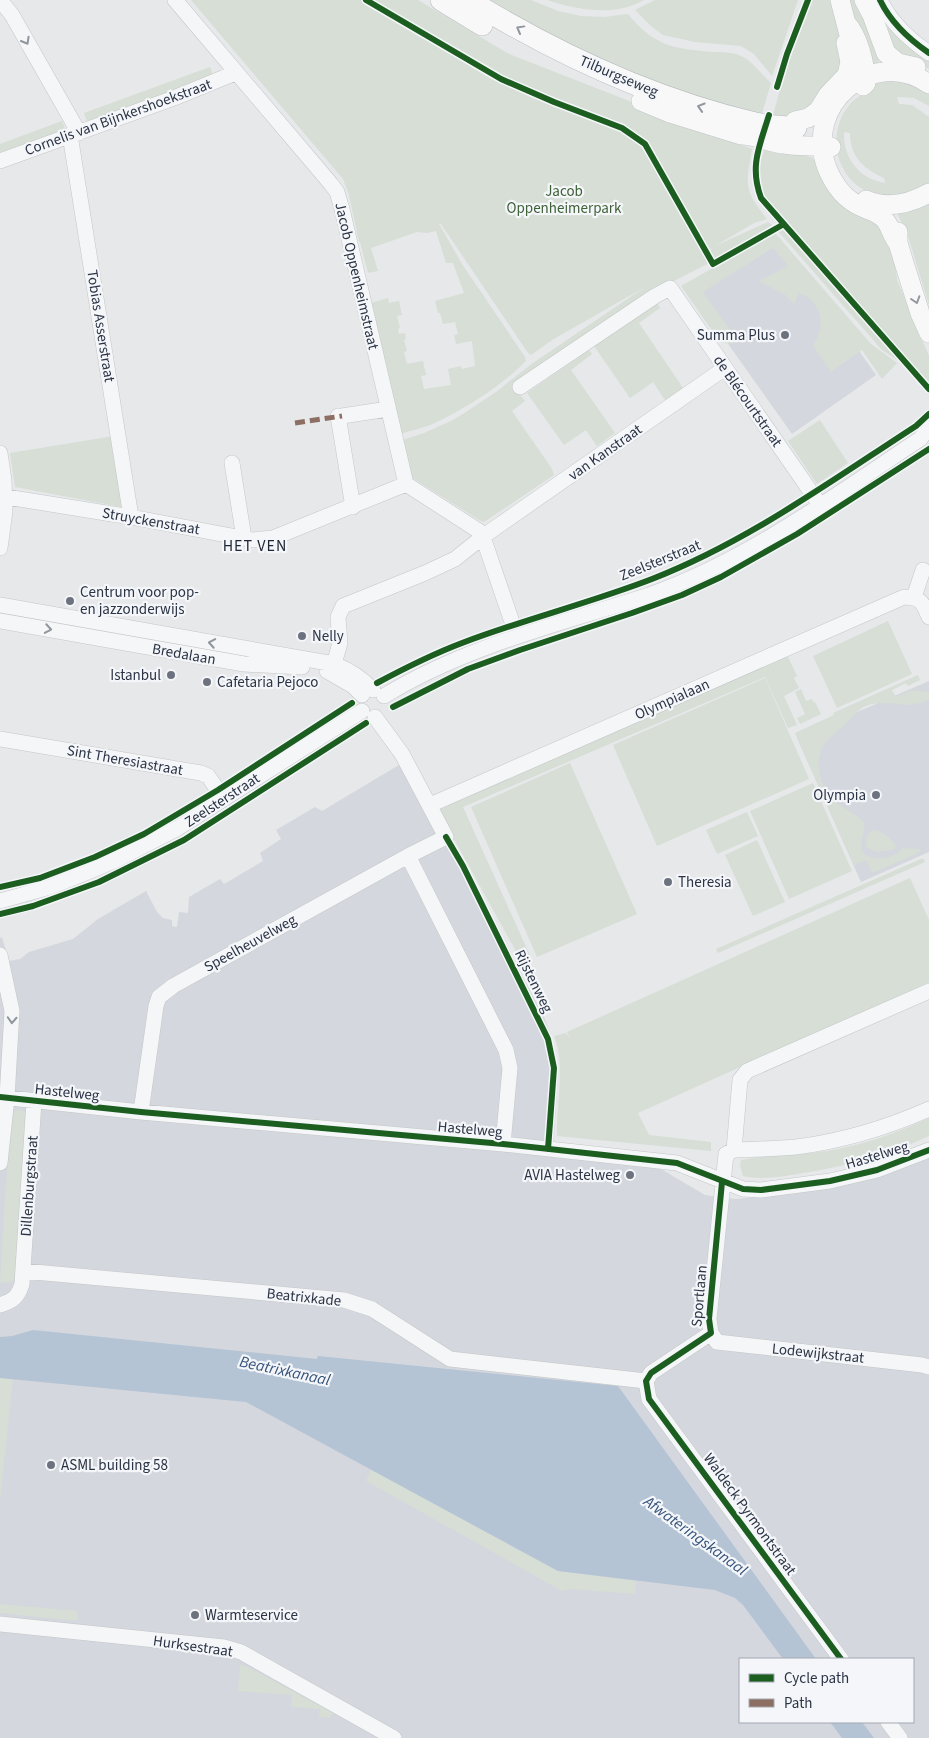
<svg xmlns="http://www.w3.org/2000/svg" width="929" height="1738" font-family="'Source Sans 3',sans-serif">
	<rect width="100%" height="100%" fill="#e6e8ea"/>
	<path fill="#d4d7dd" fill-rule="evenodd" d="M779 237 876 375 792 434 694 296Z
		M929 681V852L861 882 797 738Z
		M409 759 544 1017 552 1038 558 1077 553 1151 644 1159 705 1195 735 1199 799 1193 833 1187 880 1177 929 1157V1738H0V938L2 937 9 961 20 959 29 952 73 939 98 919 146 891 157 912 163 918 172 920V926L177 927 179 912 188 913 189 897 220 879 224 884 263 861 260 853 281 839 276 830 315 807 322 811ZM740 1659H913V1722H740Z"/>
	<path fill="#d6ded6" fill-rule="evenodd" d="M191 0H418L509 54 752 149C746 184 743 190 767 219L754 223 715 246 768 222 772 225 715 260 710 250 712 248 704 252 709 263 666 285 515 387 525 401 512 411 552 469 554 475 484 522 479 520 411 477 403 440 424 433 453 420 466 412 496 392 533 363 645 287 552 340 531 355 528 353 441 224H439L462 264 525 357 526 361C501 386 467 408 435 423 424 428 412 430 401 434L371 303 388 298 389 303 399 301 402 315 397 316 400 328 398 329 399 334 405 333 406 339 404 340 407 351 404 352 407 364 423 361 426 375 421 376 424 389 451 385 448 369 461 366 462 369 475 366 472 341 456 344 454 335 458 334 455 322 443 324 440 313H438L435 301 464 293 453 263H446L436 231 427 233 417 232 371 248 378 271 368 273 360 242H359L349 195 343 179Z
		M481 0H531L558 11 581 16 604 17 628 14C654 46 674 49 713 52 722 52 734 52 743 57 753 62 762 75 771 83L761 117 633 76Z
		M547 0H644C614 17 578 10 547 0Z
		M655 0H798L772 76 754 54 741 46 695 42 663 35 652 27 635 10Z
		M811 0H832L846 61 825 92 799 116 772 119 787 64Z
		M848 0H858L880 66 868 70Z
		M889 22 913 50 929 61V69L902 58 886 39Z
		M210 67 213 76 87 122 84 113Z
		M894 78 929 92V106L914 98 897 97 899 104 912 105 929 117V184C921 187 896 199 889 199 884 199 879 196 874 194 836 183 824 132 851 103 858 96 866 92 874 89L872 80ZM844 132 850 133C850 157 864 169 884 178L885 183C859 179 843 158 844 132Z
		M62 121 66 131 0 156V144Z
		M764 149 811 157 876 220 894 254 897 280 929 356V384L768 201 761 189 758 177 760 176V164Z
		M929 198V305L908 236 896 211Z
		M780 228 785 230 905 365 882 350 777 230Z
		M775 233 871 344 897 363 882 379 862 350 831 372 813 346C825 325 824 303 799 293L794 304 785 295 758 281 788 266 773 248 703 292 737 340 732 344 720 342 681 286Z
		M657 303 660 308 639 323 683 388 665 400 653 382 630 398 594 346Z
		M589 350 592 354 571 370 615 433 597 446 586 430 564 445 527 393Z
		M820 420 848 463 817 484 788 441Z
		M114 436 127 508 15 487 10 453Z
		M888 621 912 674 837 708 813 656Z
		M787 655 797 676 794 678 799 688 784 696 797 725 788 728 765 677 463 807 532 960 523 964 438 810Z
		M918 675 920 680 908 686 906 683 892 690 896 697 912 690 929 692V700C923 702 917 704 910 705 898 705 885 701 872 704 859 706 852 719 842 727 836 732 830 737 825 743 812 761 820 788 836 802 844 809 856 814 864 822 868 833 848 857 877 858 888 858 895 856 903 848L919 849 921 852 872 873 866 860 854 865 795 733 834 715 833 713Z
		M765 678 809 779 657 846 613 745Z
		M801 689 806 701 812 699 814 703 815 702 821 714 800 724 797 718 805 714 795 692Z
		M570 763 637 914 537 957 471 807Z
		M813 783 852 871 789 899 750 811Z
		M747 812 758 836 717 854 706 830Z
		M873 830C882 830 889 838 896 845L895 849 877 852 867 848C864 841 866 835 873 830Z
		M757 840 785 902 753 916 725 855Z
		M923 858 925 862 718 953 716 949Z
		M910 878 929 920V982L638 1113 649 1135 711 1142V1151L557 1136C556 1104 566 1065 554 1036L566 1033 570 1039 567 1032Z
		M17 1110H22L25 1113 16 1278 11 1282 0 1283 5 1194 13 1113Z
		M929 1118V1136C887 1156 842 1167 797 1174 780 1177 760 1180 743 1176L740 1166 741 1160C769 1155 798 1155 826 1151 861 1146 897 1133 929 1118Z
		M0 1378 13 1379 0 1501Z
		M371 1469 558 1571 636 1581 635 1594 569 1589 562 1591 366 1481Z
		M0 1604 78 1611 77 1621 0 1613Z
		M240 1665 246 1666 333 1713 330 1718 319 1717 320 1709 291 1707 292 1695 238 1691Z"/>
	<path fill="#b4c4d5" d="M33 1330 317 1359 318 1356 618 1386 816 1659H783L743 1605 735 1598 715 1590 558 1571 246 1402 0 1378V1337L12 1336Z
		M830 1722H862L874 1738H842Z"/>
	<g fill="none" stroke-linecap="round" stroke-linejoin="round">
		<defs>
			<path id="minor" d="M0 0 12 15 79 133
				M175 0 331 184 337 192 342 209 406 484 485 535
				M880 0C890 21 910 40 929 53
				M70 135 131 517
				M0 161 174 98 235 73
				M520 387 655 296 670 288 820 505
				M338 416 353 507
				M342 416 388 409
				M0 453 4 480 5 511 0 548
				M232 463 244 538
				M0 496 131 517 253 540 273 538 406 484
				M485 535 484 540 511 619
				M914 597 923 570
				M0 605 334 664C349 670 361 677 373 690
				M0 621 244 664 302 667
				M334 664 340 643 338 617 343 606 425 573 455 559 485 535 725 368
				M327 671 353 686 362 695
				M384 696C465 646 560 624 649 595 748 560 834 496 920 439L929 428
				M0 739 201 773 208 776 224 799
				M430 805 904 597C921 597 923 603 929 617
				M408 856 506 1050 510 1068 503 1144
				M0 901 50 887 83 874 116 860 178 828 362 711
				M0 955 12 1011 7 1098 0 1163
				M0 1097 141 1112 503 1144 677 1163 743 1189 761 1190 830 1181 877 1170 929 1150
				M141 1112 156 1006 159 997 173 986 408 856 446 837 402 754 375 717
				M734 1150 740 1080 747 1071 929 991
				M23 1271 344 1300 372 1309 450 1359 646 1381
				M0 1305C13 1301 18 1297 22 1284L34 1101
				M711 1333 717 1342 922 1365 929 1367
				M646 1381 651 1373 711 1333 709 1319 726 1154 734 1150C754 1149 775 1149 796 1147 842 1141 886 1128 929 1109
				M646 1381 649 1399 841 1659
				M0 1624 224 1647 241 1652 394 1738
				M888 1722 900 1738"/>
			<path id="major" d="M840 0 849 35
				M864 0 872 15 886 53 898 63 916 67
				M846 23C859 37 865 64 866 83L863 86
				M641 101 670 113 741 135C755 135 769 142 783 144 799 147 815 145 831 147
				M795 121 808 118 818 111 828 95 847 75 850 62 846 43
				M866 200C887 209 909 204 929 193
				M898 232V243L905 266 920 313 929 333
				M898 243C891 235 890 223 882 217 876 212 868 210 862 207 845 200 834 185 827 168 803 105 872 45 929 84"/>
			<path id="highway" d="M441 0 482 25
				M469 0C557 54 654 99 755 123 768 126 782 126 796 128"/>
		</defs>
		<use href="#minor" stroke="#c4c6c8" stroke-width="16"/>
		<use href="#major" stroke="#c2c5c8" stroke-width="20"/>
		<use href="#highway" stroke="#b8bbbf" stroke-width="22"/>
		<use href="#minor" stroke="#f5f6f7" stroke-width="15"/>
		<use href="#major" stroke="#f8f8f8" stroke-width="19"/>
		<use href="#highway" stroke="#f8f8f8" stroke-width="21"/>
		<path stroke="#8d6e63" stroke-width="5" stroke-dasharray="10 5" stroke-linecap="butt" d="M295 423 342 416"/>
		<defs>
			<path id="cycleway" d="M366 0 501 79 554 102 622 128 645 144 713 264 784 224
				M880 0C890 21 910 40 929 53
				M777 87 787 54 808 0
				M769 115C760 145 749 166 761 198L929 389
				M377 683C405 668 433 654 462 643 525 619 590 603 652 579 747 542 831 481 916 426L929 414
				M393 707 468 669 520 650 632 613 682 595 721 577 797 534 929 449
				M446 837 463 866 548 1039 554 1068 548 1149
				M0 887 40 878 95 857 144 834 218 790 352 703
				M0 914 33 906 99 882 184 840 366 723
				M0 1097 141 1112 503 1144 677 1163 743 1189 761 1190 830 1181 877 1170 929 1150
				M722 1182 709 1319 711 1333 651 1373 646 1381 649 1399 841 1659"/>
		</defs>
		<use href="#cycleway" stroke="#f4f6f9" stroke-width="9"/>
		<use href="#cycleway" stroke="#1b5e20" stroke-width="6"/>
	</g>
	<defs><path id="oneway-chevron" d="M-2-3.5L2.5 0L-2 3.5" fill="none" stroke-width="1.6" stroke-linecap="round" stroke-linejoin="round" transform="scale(1.25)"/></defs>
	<g stroke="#92969e">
		<use href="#oneway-chevron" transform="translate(520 29) rotate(-151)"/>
		<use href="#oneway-chevron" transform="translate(701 107) rotate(-163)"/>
		<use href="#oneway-chevron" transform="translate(916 300) rotate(72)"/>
	</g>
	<g stroke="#90959e">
		<use href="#oneway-chevron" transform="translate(26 41) rotate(60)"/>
		<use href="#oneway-chevron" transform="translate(48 629) rotate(10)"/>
		<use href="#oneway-chevron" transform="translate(212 643) rotate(-170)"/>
		<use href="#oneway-chevron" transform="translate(12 1020) rotate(93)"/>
	</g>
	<g fill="#6c737f" stroke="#f4f6f9" stroke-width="2">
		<circle cx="785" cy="335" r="5"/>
		<circle cx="70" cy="601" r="5"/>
		<circle cx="302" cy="636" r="5"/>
		<circle cx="171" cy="675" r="5"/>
		<circle cx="207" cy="682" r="5"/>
		<circle cx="876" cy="795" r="5"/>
		<circle cx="668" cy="882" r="5"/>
		<circle cx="630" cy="1175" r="5"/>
		<circle cx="51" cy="1465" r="5"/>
		<circle cx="195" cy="1615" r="5"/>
	</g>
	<g text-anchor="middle" stroke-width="4.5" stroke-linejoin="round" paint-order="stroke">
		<g font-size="15" fill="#2b3445" stroke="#f4f6f9">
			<text transform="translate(619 76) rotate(23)" y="5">Tilburgseweg</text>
			<text transform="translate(118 117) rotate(-20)" y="5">Cornelis van Bijnkershoekstraat</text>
			<text transform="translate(357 276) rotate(77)" y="5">Jacob Oppenheimstraat</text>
			<text transform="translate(101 326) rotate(81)" y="5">Tobias Asserstraat</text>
			<text transform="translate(748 401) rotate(55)" y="5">de Blécourtstraat</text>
			<text transform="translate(605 452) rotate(-35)" y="5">van Kanstraat</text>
			<text transform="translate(151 521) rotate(10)" y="5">Struyckenstraat</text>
			<text transform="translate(660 560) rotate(-22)" y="5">Zeelsterstraat</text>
			<text transform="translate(184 654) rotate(10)" y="5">Bredalaan</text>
			<text transform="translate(672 699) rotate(-24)" y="5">Olympialaan</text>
			<text transform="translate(125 760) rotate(10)" y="5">Sint Theresiastraat</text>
			<text transform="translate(222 800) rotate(-33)" y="5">Zeelsterstraat</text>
			<text transform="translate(250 943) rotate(-29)" y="5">Speelheuvelweg</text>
			<text transform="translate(534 981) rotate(64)" y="5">Rijstenweg</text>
			<text transform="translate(67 1092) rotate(6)" y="5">Hastelweg</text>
			<text transform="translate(470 1129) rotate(5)" y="5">Hastelweg</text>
			<text transform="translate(877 1155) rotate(-17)" y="5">Hastelweg</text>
			<text transform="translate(29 1186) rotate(-86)" y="5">Dillenburgstraat</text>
			<text transform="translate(699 1296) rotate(-85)" y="5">Sportlaan</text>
			<text transform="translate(304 1297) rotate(6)" y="5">Beatrixkade</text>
			<text transform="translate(818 1353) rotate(6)" y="5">Lodewijkstraat</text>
			<text transform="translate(750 1514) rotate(54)" y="5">Waldeck Pyrmontstraat</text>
			<text transform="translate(193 1646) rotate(8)" y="5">Hurksestraat</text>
		</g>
		<g font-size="15" fill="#3f6138" stroke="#f4f6f9">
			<text x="564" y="196">Jacob<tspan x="564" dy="17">Oppenheimerpark</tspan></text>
		</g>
		<g font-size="15" fill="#2b3445" stroke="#f4f6f9" text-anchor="start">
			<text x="775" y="340" text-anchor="end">Summa Plus</text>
			<text x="80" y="597">Centrum voor pop-<tspan x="80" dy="17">en jazzonderwijs</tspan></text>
			<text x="312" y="641">Nelly</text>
			<text x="161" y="680" text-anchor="end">Istanbul</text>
			<text x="217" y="687">Cafetaria Pejoco</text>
			<text x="866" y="800" text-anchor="end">Olympia</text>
			<text x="678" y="887">Theresia</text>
			<text x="620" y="1180" text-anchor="end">AVIA Hastelweg</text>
			<text x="61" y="1470">ASML building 58</text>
			<text x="205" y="1620">Warmteservice</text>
		</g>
		<g font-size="16" letter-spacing="1" fill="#1d2536" stroke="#f4f6f9">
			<text x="255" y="551">HET VEN</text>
		</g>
		<g font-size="16" font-style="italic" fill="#34527a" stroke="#f4f6f9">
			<text transform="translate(285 1370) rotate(12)" y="6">Beatrixkanaal</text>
			<text transform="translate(696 1535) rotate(36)" y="6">Afwateringskanaal</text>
		</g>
	</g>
	<rect x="739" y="1658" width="175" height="65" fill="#f4f6f9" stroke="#a4a8b1"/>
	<rect x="749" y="1674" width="25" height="8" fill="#1b5e20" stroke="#a4a8b1"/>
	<text x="784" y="1683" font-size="15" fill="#2b3445">Cycle path</text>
	<rect x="749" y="1699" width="25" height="8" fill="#8d6e63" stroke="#a4a8b1"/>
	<text x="784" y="1708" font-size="15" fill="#2b3445">Path</text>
</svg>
